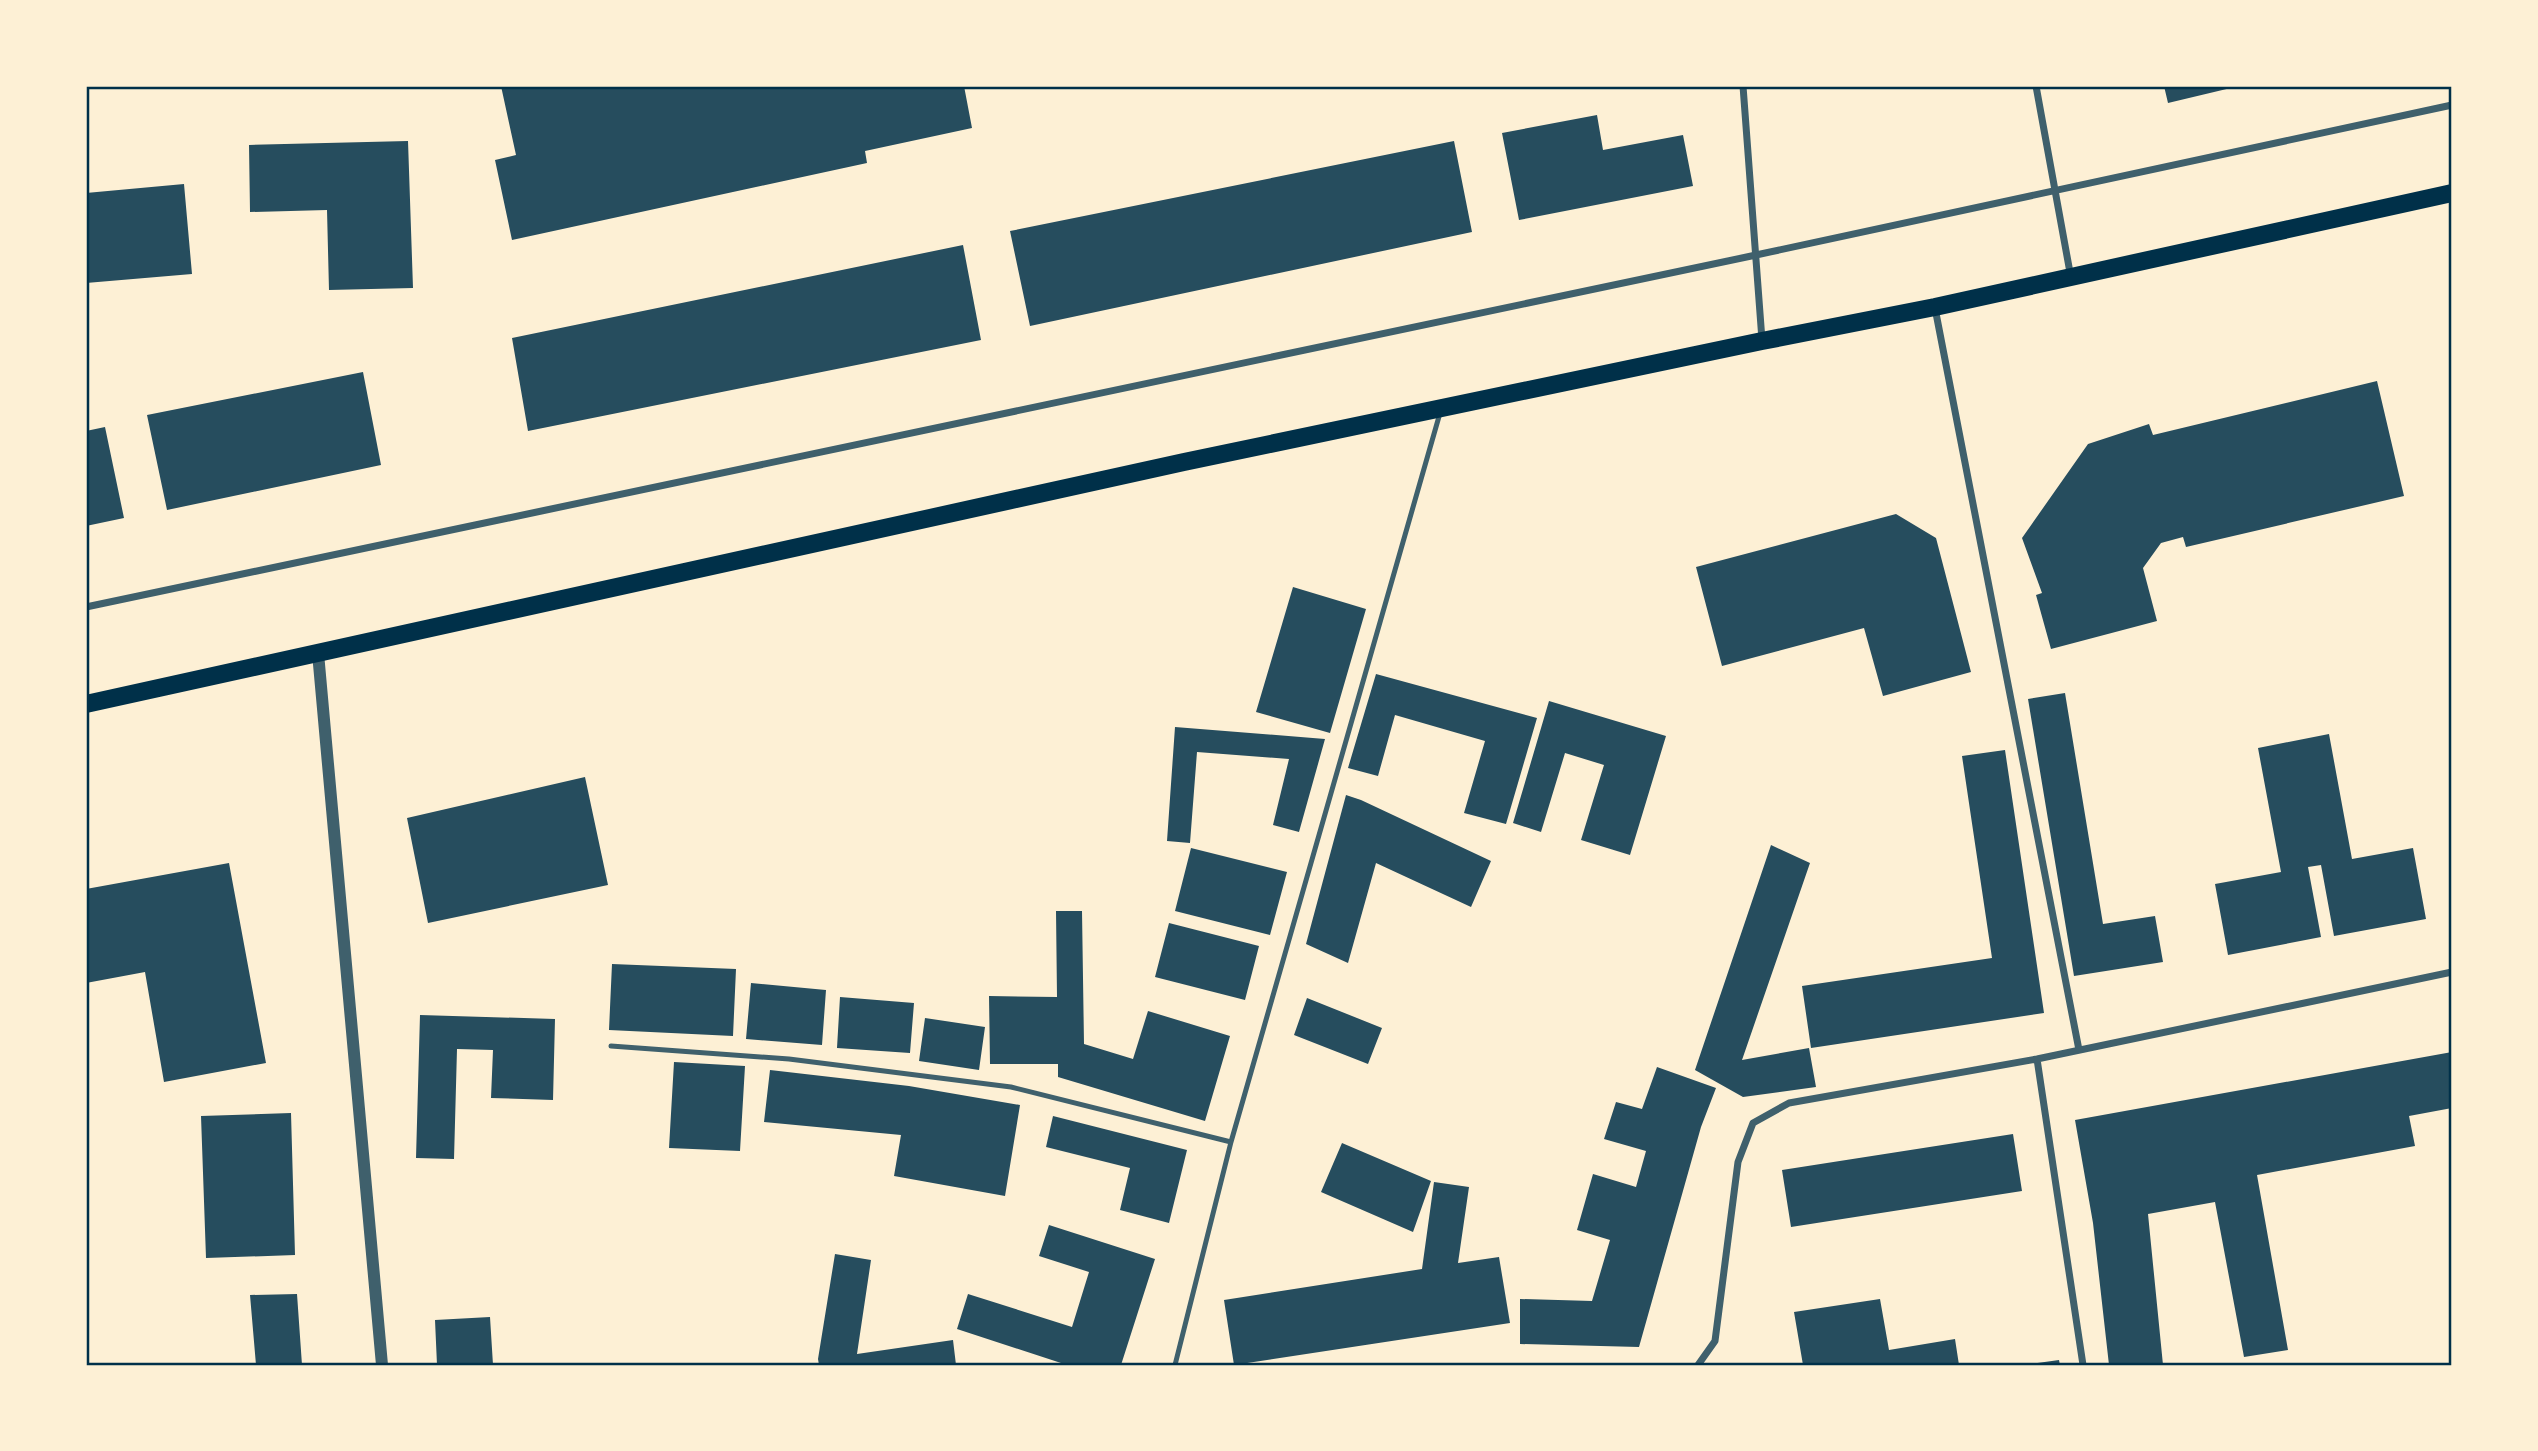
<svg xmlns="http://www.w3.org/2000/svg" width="2538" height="1451" font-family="'DM Sans',sans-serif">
	<rect width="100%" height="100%" fill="#fdf0d5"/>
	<path fill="#264d5e" d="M501 86H964L972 128 865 151 867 163 512 240 495 160 516 155Z
		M2164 86H2235V87L2168 103Z
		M1597 115 1603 150 1683 135 1693 186 1519 220 1502 133Z
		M408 141 413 288 329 290 327 210 250 212 249 145Z
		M1454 141 1472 232 1030 326 1010 231Z
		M184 184 192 274 86 283V193Z
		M963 245 981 340 528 431 512 338Z
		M363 372 381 465 167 510 147 415Z
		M2377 381 2404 496 2186 547 2183 537 2161 543 2143 568 2157 621 2051 649 2036 595 2042 593 2022 538 2088 444 2149 424 2153 435Z
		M105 427 124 518 86 526V431Z
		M1896 514 1936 538 1971 672 1883 696 1864 628 1722 666 1696 567Z
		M1293 587 1366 609 1330 733 1256 712Z
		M1376 674 1537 718 1506 824 1464 813 1485 741 1395 715 1378 776 1348 768Z
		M2065 693 2103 924 2155 916 2163 962 2074 976 2028 699Z
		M1549 701 1666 736 1630 855 1581 840 1604 765 1565 753 1541 832 1513 823Z
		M1175 727 1325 739 1299 832 1273 825 1289 759 1197 752 1190 843 1167 841Z
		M2329 734 2352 859 2413 848 2426 919 2334 936 2321 865 2308 867 2321 937 2228 955 2215 884 2281 872 2258 748Z
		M2005 750 2044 1013 1811 1048 1802 986 1992 958 1962 756Z
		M585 777 608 885 428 923 407 818Z
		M1346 795 1361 800 1491 861 1471 907 1376 863 1348 963 1306 944Z
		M1771 845 1810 863 1742 1060 1809 1048 1816 1087 1743 1097 1695 1070Z
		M1191 848 1287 872 1270 935 1175 911Z
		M229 863 266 1063 164 1082 145 972 86 983V889Z
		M1056 911H1082L1084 1044 1133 1059 1148 1011 1230 1036 1205 1121 1058 1077V1064H990L989 996 1057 997Z
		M1169 923 1259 946 1245 1000 1155 977Z
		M612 964 736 969 733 1036 609 1030Z
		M751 983 826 990 822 1045 746 1039Z
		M840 997 914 1003 910 1053 837 1048Z
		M1307 998 1382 1028 1368 1064 1294 1035Z
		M420 1015 555 1019 553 1100 491 1098 493 1050 457 1049 454 1159 416 1158Z
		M925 1018 985 1027 979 1070 919 1061Z
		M2452 1052V1108L2409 1116 2415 1146 2257 1175 2288 1350 2244 1357 2215 1202 2148 1214 2163 1365H2109L2093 1223 2075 1120Z
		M674 1062 745 1066 740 1151 669 1148Z
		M1657 1067 1716 1088 1701 1127 1639 1347 1520 1344V1299L1592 1301 1610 1240 1577 1230 1593 1174 1636 1187 1646 1151 1604 1139 1616 1102 1642 1109Z
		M770 1070 909 1086 1020 1105 1005 1196 894 1176 901 1135 764 1122Z
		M291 1113 295 1255 206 1258 201 1116Z
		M1053 1116 1187 1150 1169 1223 1120 1210 1130 1168 1046 1147Z
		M2013 1134 2022 1191 1791 1227 1782 1170Z
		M1342 1143 1431 1181 1413 1232 1321 1192Z
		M1434 1182 1469 1187 1458 1263 1499 1257 1510 1323 1234 1365 1224 1300 1422 1269Z
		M1049 1225 1155 1259 1121 1365H1060L1061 1363 957 1329 968 1294 1072 1327 1089 1272 1039 1256Z
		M835 1254 871 1260 857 1354 953 1340 956 1365H819L818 1359Z
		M297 1294 302 1365H256L250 1295Z
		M1880 1299 1889 1350 1955 1339 1959 1365H1803L1794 1312Z
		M490 1317 493 1365H437L435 1320Z
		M2059 1360 2060 1365H2031V1364Z"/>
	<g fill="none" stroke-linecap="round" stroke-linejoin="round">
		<path stroke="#3f606c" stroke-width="5" d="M611 1046 789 1059 1011 1087 1231 1142
			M1175 1365 1231 1142 1440 413"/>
		<path stroke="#3f606c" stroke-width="7" d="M1743 86 1762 340
			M2036 86 2071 278
			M1935 308 2079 1050
			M86 607 1756 255 2452 105
			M2037 1059 2083 1365
			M1698 1365 1715 1341 1738 1162 1753 1123 1789 1103 2037 1059 2452 972"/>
		<path stroke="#3f606c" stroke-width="12" d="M318 653 382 1365"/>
		<path stroke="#003049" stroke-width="18" d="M86 704 1184 462 1762 341 1935 307 2452 193"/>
	</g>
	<rect width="2538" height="1451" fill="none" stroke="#fdf0d5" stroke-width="175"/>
	<rect x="88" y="88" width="2362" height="1276" fill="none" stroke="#003049" stroke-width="2.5"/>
</svg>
